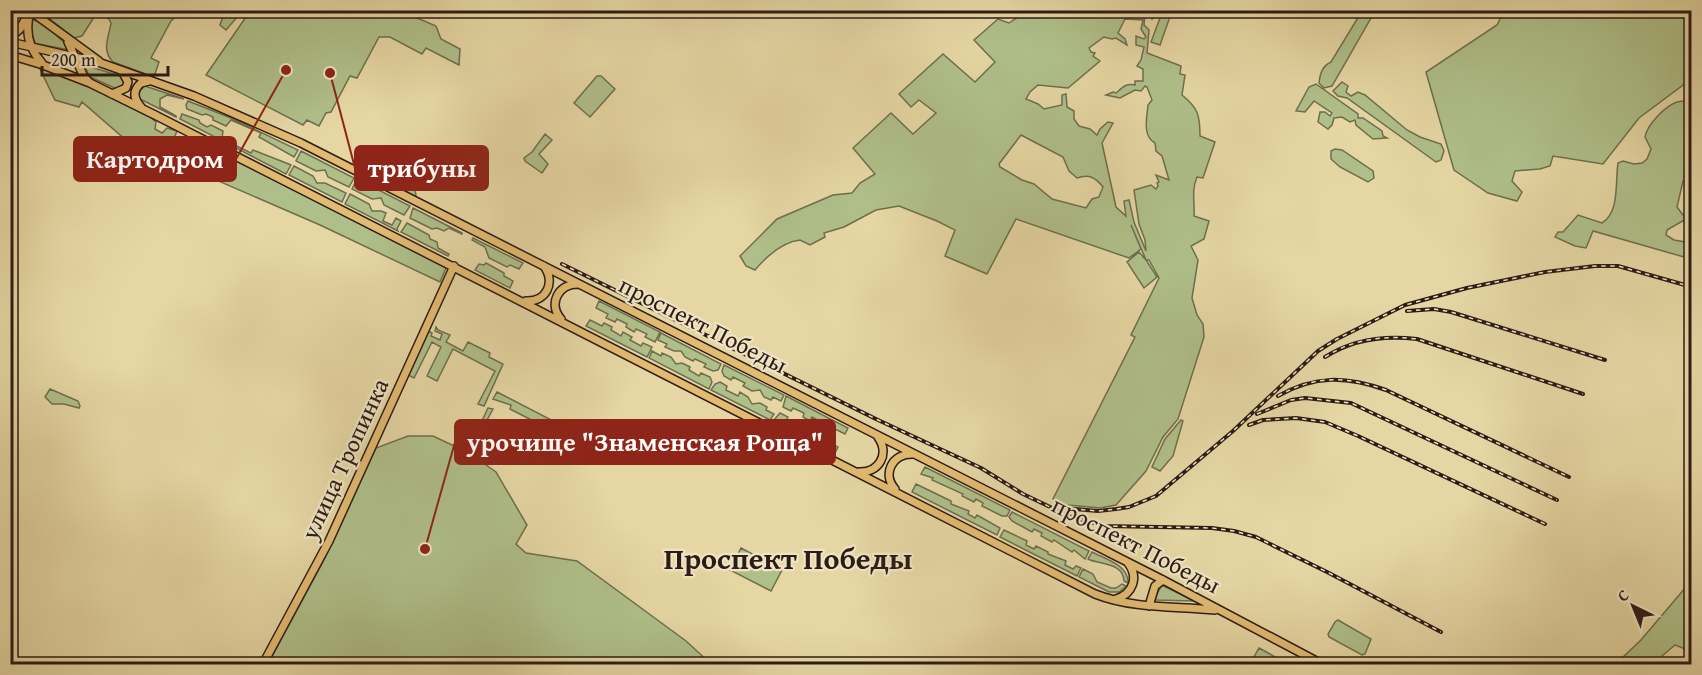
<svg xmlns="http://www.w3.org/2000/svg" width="1702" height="675" font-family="'Gentium Book Plus',serif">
	<rect width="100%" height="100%" fill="#e5d6a3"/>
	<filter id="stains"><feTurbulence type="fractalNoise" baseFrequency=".00333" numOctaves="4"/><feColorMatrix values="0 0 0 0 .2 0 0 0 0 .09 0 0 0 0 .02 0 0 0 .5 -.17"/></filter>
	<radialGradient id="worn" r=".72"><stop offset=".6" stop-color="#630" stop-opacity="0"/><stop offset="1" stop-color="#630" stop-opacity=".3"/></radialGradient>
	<path fill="#afbf89" stroke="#6e6e4f" stroke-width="1.5" fill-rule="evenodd" d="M105 10 182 11 171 21 151 58 159 62 154 77 113 62C101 50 109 37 111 23L109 19 102 15Z
		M1163 10 1172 11 1160 45 1151 42Z
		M42 11H98L82 36 74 38 45 15Z
		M225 11H234L238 16 226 30 220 25Z
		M250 11H401L436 26 441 39 460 49 459 65 426 48 422 54 390 37H379L357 78 350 76 331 112 326 113 319 126 307 120 303 125 206 75Z
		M1027 11H1157L1152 19 1148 13 1145 15 1144 25 1149 30 1147 53 1181 66 1180 74 1185 75 1182 95C1198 108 1200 115 1200 136L1215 142 1203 178 1197 177C1191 191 1195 202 1194 216L1209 221 1204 239 1191 246 1198 260 1192 298 1197 315 1203 324 1204 337 1178 419 1163 437 1146 471 1116 505 1100 508 1067 505 1053 499 1135 337 1131 335 1159 278 1149 260H1146L1157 277 1144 288 1127 262 1139 252 1146 260 1131 225 1141 249 1129 258 1016 219 987 274 945 256 955 230 937 221 899 206 876 210 844 227 824 233 825 237 810 245 800 240C782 242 766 257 755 270L746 266 740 256 777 219 833 195 852 193 860 183 875 174 853 148 891 113 913 134 936 113 919 100 911 107 899 94 943 54 975 82 995 62 974 40 998 19 1009 23ZM1125 19 1143 20 1141 29 1146 37 1144 39 1136 36V45L1144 47 1141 60 1137 66 1143 69V81H1135V85C1126 83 1123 87 1116 93L1113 92 1106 95 1120 98 1135 90 1141 91 1145 86 1147 87 1152 100 1148 105C1147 117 1142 136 1155 143L1156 151 1162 156 1169 180 1156 175 1159 182 1157 183 1158 186 1156 189 1151 185 1134 190 1139 224 1145 240 1146 251 1134 222 1129 200 1124 201 1126 216 1116 207 1102 143 1113 123 1108 122 1100 129 1097 135 1090 129 1079 126 1074 119V111L1067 107 1066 94 1062 95V105L1044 109 1038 104 1026 99 1030 92 1038 85 1068 88 1100 61 1093 56 1095 53 1091 52 1089 48 1104 37 1112 39 1116 38 1127 45 1125 39 1118 33ZM1021 135 1063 157 1069 171 1077 178C1089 174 1095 177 1103 187L1099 197 1092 199 1086 208 1052 199 1034 184 1022 180 1000 167 999 164Z
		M1362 11H1375L1332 86 1324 88 1319 83C1320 74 1322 66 1331 62Z
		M1504 11H1681L1691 37V79L1639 118 1603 164 1553 156 1550 166 1540 169 1515 171 1512 181 1522 192 1517 201 1488 193 1454 170 1426 72 1497 25Z
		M34 20 45 25 69 47V50L34 43 30 24Z
		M84 65 124 77V86L117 89 90 77Z
		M39 67 94 89 149 116 156 122 155 129 162 133 167 128 177 131 174 138 182 143V147L198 155 201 153 208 156 212 149 443 265 446 268 440 282 320 225 154 153 155 150 145 145 143 148 126 140 82 102 79 107 55 100Z
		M597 76H601L615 89 590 117 574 103Z
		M1342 82 1348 86 1346 92 1351 96 1358 92 1365 95 1407 130 1420 137 1441 144 1444 151 1441 160 1436 162 1347 98 1338 96 1333 91Z
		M1316 84 1358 114V118H1363L1382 131 1383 136 1387 138 1373 139 1356 125 1355 120 1350 122 1342 117 1334 118 1332 125 1328 129 1318 122 1320 112H1325L1330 116 1332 113 1314 101 1305 112 1296 111 1309 87Z
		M145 86 184 99 167 95 160 99V107L176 116V117L140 99 138 92Z
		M1691 99V178L1689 177 1683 181 1677 207 1686 219 1667 230 1666 235 1674 240 1691 243V259L1593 231 1586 248 1575 246 1555 237 1558 232H1563L1578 215 1602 223C1620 212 1615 182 1618 163L1623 161 1634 164 1642 163 1647 159 1651 149 1645 137C1647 125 1665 106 1677 102 1683 100 1686 102 1691 99Z
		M188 101 231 118 298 150 294 157 259 137 261 133 231 120 226 126 213 120V117L206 114 202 115 187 109 186 105Z
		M182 114 199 120 200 123 207 127 211 125 223 131 222 139 251 153 253 150 291 165 286 174 180 119Z
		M545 134 552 140 539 154 548 164 542 173 525 161 524 158 532 152Z
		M1335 149 1342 150 1373 171 1374 178 1368 182 1340 167 1331 159V151Z
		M301 151 354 178 349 187 328 177 325 170 316 171 296 161Z
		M294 166 313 176 317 183H325L346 193 342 202 289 175Z
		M383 167C399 169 414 178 416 195L414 196 373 174Z
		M357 179 410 206 404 215 384 205 381 198 372 199 352 189Z
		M350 194 369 204 372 211H381L386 213 383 221 392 225 396 218 401 221 397 229 398 231 345 204Z
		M413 208 462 233V234L449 228 444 231 437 228 432 229 410 218Z
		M407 223 429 235 430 239 437 242 438 248 449 254 448 256 401 232Z
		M473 238 523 263 519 269 510 265 507 267 489 258 485 247 472 240Z
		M486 263 504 273V276L513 281 510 288 475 270 479 264 484 265Z
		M599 301 660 332 655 342 645 337 647 334 636 329 634 332 626 327 627 324 617 319 615 322 606 318 608 314 596 308Z
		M590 320 602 326 604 323 612 327 611 330 621 336 623 332 632 337 630 340 641 346 643 343 652 347 647 357 586 326Z
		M436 327 438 330 450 335 446 342 463 351 468 342 490 353 489 357 503 364 484 406 478 404 495 371 453 349 437 381 427 376 441 347 432 342 414 378 406 374 427 330 432 333 431 336 440 340 442 334 435 331Z
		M661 333 721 364 718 370 713 371 704 367 706 364 695 359 693 361 685 357 681 351H674L665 347 667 344 658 340Z
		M652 351 661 356 662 353 671 357 676 364 682 363 690 367 689 370 699 376 701 373 710 377 712 382 709 389 649 358Z
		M724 365 784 395 781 401 773 397 771 400 764 397 760 390 752 391 743 386 745 383 733 377 731 380 724 376 722 371Z
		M720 382 727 386 726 390 738 396 740 392 748 397 752 404 760 403 767 407 766 410 774 414 770 420 711 390 715 384Z
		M50 389 78 401 80 406 79 408 64 404H52L45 397Z
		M497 392 561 425 555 434 551 433V430L510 409 511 405 493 399Z
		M786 396 848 428 845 434 833 428 831 431 822 427 823 423 812 417 810 421 803 417 804 413 793 408 791 411 783 407Z
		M488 408 493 409 486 422 548 455 556 442 558 443C558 450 551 459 544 460L482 428 480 425Z
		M780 413 788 417 786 421 797 426 800 423 807 427 806 430 817 436 819 433 827 437 826 441 838 447 835 453 773 421Z
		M1181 420 1183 421 1173 456 1160 471 1152 467 1165 439Z
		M408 436H433L467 452 496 472 527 525 516 544 526 553 577 561 686 641 711 664H268L323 562 376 448Z
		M925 467 1010 510 1007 516H1002L982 506 983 503 976 499 974 502 962 496 963 494 932 480 933 478 921 474Z
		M916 484 951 501V504L969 511 968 514 975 518 977 515 1000 528 997 535 912 492Z
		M1012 512 1089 551 1085 559 1074 550 1072 552 1054 540 1052 542 1041 536 1042 533 1034 529 1032 532 1012 521 1009 517Z
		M1004 530 1027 541 1026 545 1034 549 1036 546 1048 552V554L1066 561 1065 565 1073 569 1076 566 1081 568 1077 576 1000 537Z
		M741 548 782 570 771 591 730 570Z
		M1092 552C1105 559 1129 565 1128 583L1124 581C1123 562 1100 565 1088 559Z
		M1083 569 1093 574 1097 582 1111 588H1116L1122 584 1126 586 1119 592H1109L1079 577Z
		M1691 581V659L1683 648 1675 645 1662 656 1657 664H1635L1632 662 1630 664H1617L1621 659 1641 640Z
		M1162 585 1192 600 1193 601 1156 600 1155 597Z
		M1338 620 1371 639 1365 654 1362 655 1329 637 1328 634 1335 622Z
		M1259 648 1288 664H1250Z"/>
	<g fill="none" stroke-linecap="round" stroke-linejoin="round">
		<defs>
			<path id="major" d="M29 10 99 61
				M30 11C25 30 28 48 42 63
				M10 38 20 29 26 18
				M10 42 101 63 194 96 301 143 1163 580 1322 664
				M68 42 84 77 89 82
				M10 55 43 65 90 83 155 115 1095 594C1133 609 1175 606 1215 610
				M112 94 126 88 128 82 122 71
				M141 107C134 99 132 91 141 83L149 81
				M526 301C546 302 556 283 544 266
				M561 319C548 304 558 284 578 284
				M859 472C879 473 890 454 878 437
				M895 489C882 474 892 454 912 454
				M1116 599C1133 594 1139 577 1128 563
				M1149 606 1155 586 1163 580
				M263 664 329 541 454 266"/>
		</defs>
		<use href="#major" stroke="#2d1c15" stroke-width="10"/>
		<use href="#major" stroke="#e2bb72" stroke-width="7"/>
		<defs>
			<path id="rail" d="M562 264 878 420 981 468 1023 494 1071 517 1105 526 1212 528 1234 531 1256 537 1327 572 1441 632
				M1407 311 1434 309 1451 312 1605 360
				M1325 357C1353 339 1384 335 1417 339L1583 394
				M1278 396C1315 375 1346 376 1386 390L1569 477
				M1257 414 1291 400 1305 398 1351 403 1557 500
				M1249 425 1263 420 1296 418 1325 422 1358 436 1545 524
				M1063 508 1098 511 1116 509 1129 507 1156 496 1233 431 1318 351 1337 339 1405 305 1467 288 1545 272 1595 266H1618L1692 287"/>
		</defs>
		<use href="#rail" stroke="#2d1c15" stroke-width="4"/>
		<use href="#rail" stroke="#eee4c3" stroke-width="1.5" stroke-dasharray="4.5" stroke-linecap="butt"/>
	</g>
	<g text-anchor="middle" stroke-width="4.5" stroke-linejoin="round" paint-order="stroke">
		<g font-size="24" fill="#2d1c15" stroke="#eee4c3">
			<text transform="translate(703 325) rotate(27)" y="8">проспект Победы</text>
			<text transform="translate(345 459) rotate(-65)" y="8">улица Тропинка</text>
			<text transform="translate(1136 545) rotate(27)" y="8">проспект Победы</text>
		</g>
		<g font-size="30" font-weight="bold" fill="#2d1c15" stroke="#eee4c3">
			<text x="788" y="569">Проспект Победы</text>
		</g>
	</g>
	<path fill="none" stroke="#8f2418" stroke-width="2" d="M286 70L236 159M330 73L355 168M425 549L455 442"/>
	<g fill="#8f2418" stroke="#eee4c3" stroke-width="2">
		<circle cx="286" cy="70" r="6"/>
		<circle cx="330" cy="73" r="6"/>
		<circle cx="425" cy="549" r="6"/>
	</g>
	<g fill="#8f2418" stroke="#8f2418" stroke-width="2">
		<rect x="74" y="137" width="162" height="44" rx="6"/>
		<rect x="355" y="146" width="133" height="44" rx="6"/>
		<rect x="455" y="420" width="380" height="44" rx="6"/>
	</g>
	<g font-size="26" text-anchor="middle" font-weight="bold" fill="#fff">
		<text x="155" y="168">Картодром</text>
		<text x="422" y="177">трибуны</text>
		<text x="645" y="451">урочище "Знаменская Роща"</text>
	</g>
	<rect width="1702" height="675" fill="none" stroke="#e5d6a3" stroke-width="36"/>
	<rect x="12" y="12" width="1678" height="651" fill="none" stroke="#2d1c15" stroke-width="3"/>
	<rect x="18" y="18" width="1666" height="639" fill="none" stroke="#2d1c15" stroke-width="1.5"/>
	<g transform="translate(1633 606) rotate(317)" stroke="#eee4c3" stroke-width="4.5" paint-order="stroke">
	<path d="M0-4.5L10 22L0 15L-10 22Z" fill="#2d1c15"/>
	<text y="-9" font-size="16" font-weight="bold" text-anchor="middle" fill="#2d1c15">С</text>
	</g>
	<path d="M42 66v9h126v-9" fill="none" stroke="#2d1c15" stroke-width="3"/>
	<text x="51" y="66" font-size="18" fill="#2d1c15" stroke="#eee4c3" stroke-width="4.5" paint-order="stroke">200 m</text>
	<rect width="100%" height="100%" filter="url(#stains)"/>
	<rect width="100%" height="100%" fill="url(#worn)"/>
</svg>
